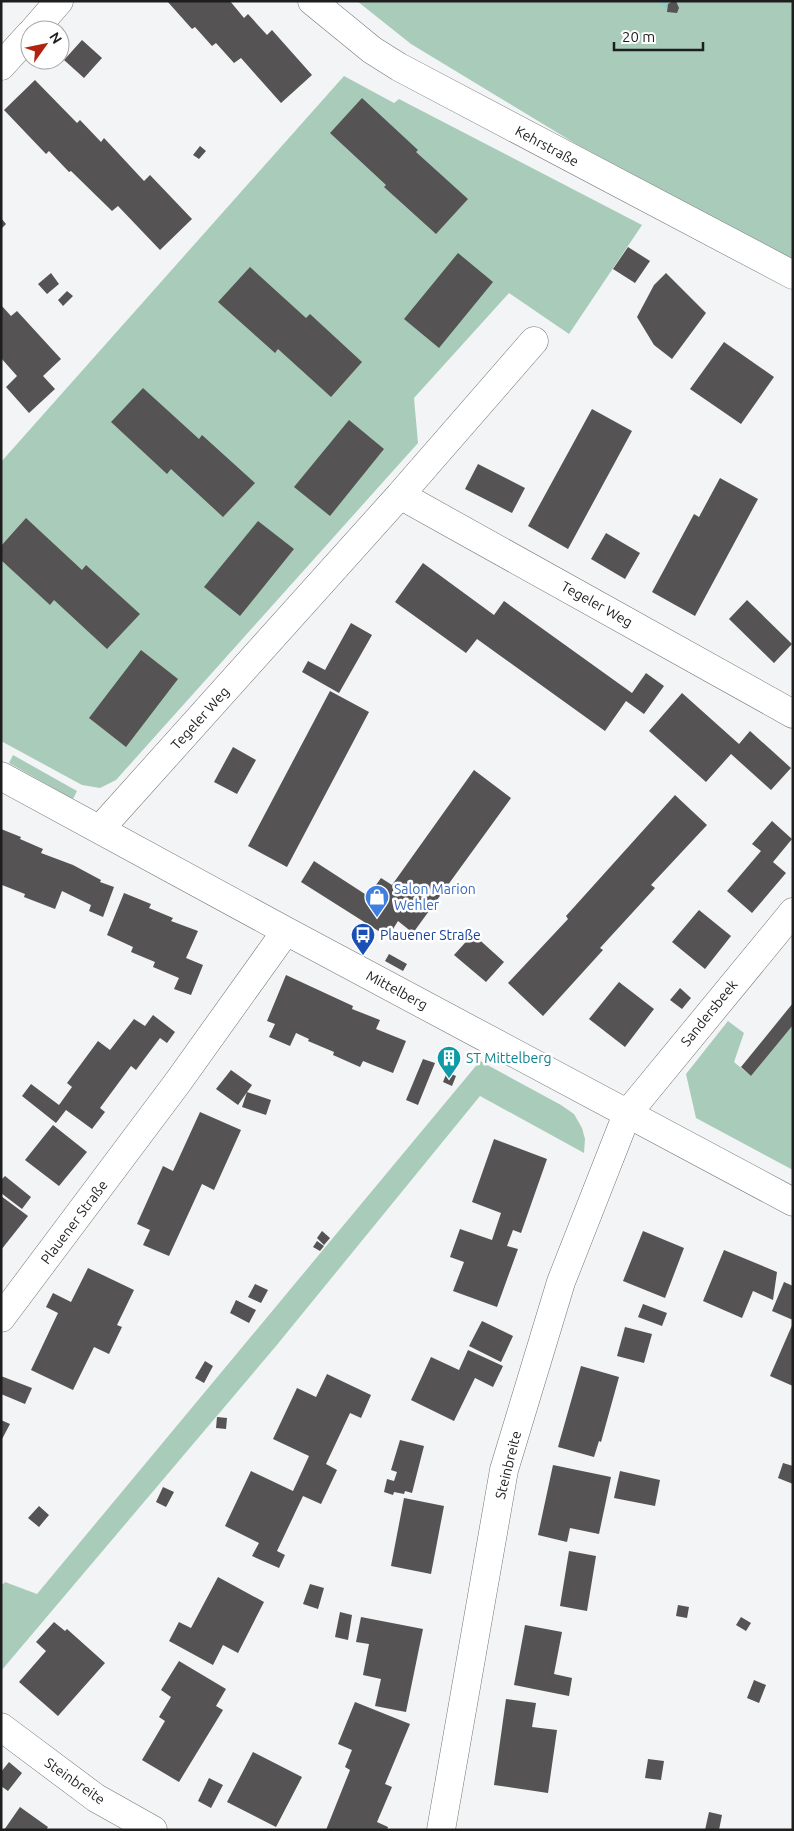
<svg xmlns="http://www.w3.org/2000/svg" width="794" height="1831" font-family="Ubuntu,sans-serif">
	<rect width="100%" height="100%" fill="#f2f4f6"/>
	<path fill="#a9ccba" d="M357 1H793V261L576 144 411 44Z
		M344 76 394 103 399 99 642 225 569 334 509 293 414 398 418 443 116 780 100 788 82 785 1 741V462Z
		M13 755 77 791 73 799 9 763Z
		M728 1021 744 1033 734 1062 751 1076 793 1025V1170L696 1118 686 1074Z
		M480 1061 561 1105 574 1114 582 1128 585 1139 584 1153 480 1096 276 1346 1 1671V1586L5 1582 37 1594Z"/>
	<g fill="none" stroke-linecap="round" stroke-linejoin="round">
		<path stroke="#94cccc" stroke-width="9" d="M663 1 668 4"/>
	</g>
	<path fill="#555353" d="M167 1H230L244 18 248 14 267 35 272 30 312 75 281 103 241 58 234 63 216 43 212 46 195 27 192 29Z
		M673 1H676L679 8 677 13 667 12 668 4Z
		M82 40 102 58 84 78 64 60Z
		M35 80 77 123 80 120 101 142 104 138 144 181 150 175 192 219 160 250 118 206 112 211 71 171 69 172 49 151 46 154 4 110Z
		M362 98 418 150 416 152 468 199 436 234 384 187 386 185 330 133Z
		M200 146 206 151 199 159 193 155Z
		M1 218 6 224 1 229Z
		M628 247 650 261 635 283 613 269Z
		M458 253 493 282 439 348 404 319Z
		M250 267 306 318 310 314 362 362 331 397 278 349 275 353 218 302Z
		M51 273 59 284 47 294 38 284Z
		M666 273 706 313 672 359 654 345 637 317 654 285Z
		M67 291 73 296 63 306 58 300Z
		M1 305 11 316 17 311 61 359 43 376 55 389 29 413 6 387 17 376 1 358Z
		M724 342 774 377 741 424 690 389Z
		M143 388 199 439 202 435 255 483 223 517 171 469 167 474 111 422Z
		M592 409 632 431 568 549 528 526Z
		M349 420 384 449 330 516 294 487Z
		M478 464 525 488 512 513 465 489Z
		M720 478 758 499 695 616 652 592 694 514 699 517Z
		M26 518 82 570 86 565 140 614 107 649 54 600 50 605 1 560V546Z
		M258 521 294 549 240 616 204 587Z
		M606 533 640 553 625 579 591 559Z
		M423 563 494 615 504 601 632 693 646 673 664 686 644 714 626 701 605 731 477 639 466 653 395 602Z
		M747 600 792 644 774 663 729 619Z
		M351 623 372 635 339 693 302 672 308 661 325 670Z
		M141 650 178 679 126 747 89 718Z
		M330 691 369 712 287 867 248 846Z
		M682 693 739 744 750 731 791 768 771 790 731 754 706 782 649 731Z
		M233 747 256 760 237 794 214 782Z
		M474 770 511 798 413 933 398 921 388 937 301 882 314 861 368 896 381 878 392 885Z
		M675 795 707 825 651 885 655 888 600 948 603 950 543 1016 508 983 568 919 566 916Z
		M772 821 792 839 773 862 786 873 752 913 727 891 761 851 752 844Z
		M1 829 21 837 20 839 43 849 41 853 73 865 101 880 100 882 114 887 103 917 89 911 91 905 62 891 55 909 24 897 25 894 2 885Z
		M124 893 151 904 149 908 173 918 171 921 198 931 186 958 203 965 191 995 174 989 179 978 153 967 155 962 131 952 133 947 107 935Z
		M699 910 731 936 705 969 672 942Z
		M473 934 504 962 486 982 454 955Z
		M389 954 407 964 403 971 385 961Z
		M286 975 353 1006 352 1009 380 1020 376 1029 406 1041 393 1073 363 1061 360 1067 333 1055 334 1052 308 1041 309 1039 296 1033 290 1046 269 1037 275 1024 267 1021Z
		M619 982 654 1009 625 1047 589 1019Z
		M680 988 691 998 682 1009 670 1000Z
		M793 1003V1025L751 1076 741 1067Z
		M153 1015 175 1032 167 1043 160 1038 136 1070 131 1066 100 1108 105 1112 92 1129 66 1110 56 1123 22 1096 31 1084 59 1105 72 1087 67 1083 98 1041 110 1050 134 1019 145 1026Z
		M423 1059 435 1063 418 1105 406 1100Z
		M231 1070 252 1085 238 1105 216 1089Z
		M447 1072 456 1076 452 1086 443 1082Z
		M247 1092 271 1100 266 1115 242 1107Z
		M200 1112 241 1130 214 1190 202 1184 169 1256 143 1245 150 1230 137 1224 163 1166 173 1171Z
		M53 1125 87 1152 59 1186 25 1160Z
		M494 1139 547 1159 521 1233 513 1230 507 1246 518 1249 497 1307 453 1291 464 1262 450 1257 460 1229 492 1240 501 1213 472 1202Z
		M5 1176 31 1197 22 1209 1 1193V1180Z
		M1 1196 28 1216 1 1250Z
		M322 1231 330 1238 324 1245 317 1238Z
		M643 1231 684 1248 665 1298 623 1281Z
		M317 1241 324 1246 320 1251 313 1247Z
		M724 1250 777 1272 773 1300 753 1291 742 1318 703 1301Z
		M88 1268 134 1290 117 1325 122 1327 109 1354 94 1347 73 1390 31 1370 58 1313 46 1307 53 1293 71 1302Z
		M784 1282 793 1286V1320L772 1311Z
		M255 1284 268 1290 261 1303 248 1297Z
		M236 1300 256 1310 249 1323 230 1313Z
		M643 1304 667 1313 662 1326 638 1317Z
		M482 1321 513 1336 501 1362 469 1346Z
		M793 1323V1386L770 1376Z
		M625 1327 652 1334 644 1363 617 1356Z
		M468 1350 503 1366 493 1387 475 1378 454 1421 411 1400 431 1357 459 1370Z
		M205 1361 213 1366 204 1383 195 1378Z
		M581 1366 619 1377 601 1442 599 1441 594 1457 558 1447Z
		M327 1374 371 1395 361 1418 350 1413 326 1464 337 1470 321 1504 303 1496 277 1551 285 1555 279 1568 252 1556 259 1543 225 1526 251 1471 293 1491 309 1456 273 1439 297 1388 316 1397Z
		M1 1376 32 1388 25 1404 1 1394Z
		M217 1417 227 1418 226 1429 216 1428Z
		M1 1420 10 1424 1 1441Z
		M400 1440 424 1446 412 1493 405 1491 404 1494 394 1492 393 1495 384 1492 387 1479 394 1481 397 1472 391 1470Z
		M783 1463 793 1466V1484L778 1478Z
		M553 1465 611 1477 599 1534 570 1528 567 1542 538 1535Z
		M620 1471 660 1480 655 1506 614 1498Z
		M163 1487 174 1492 166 1507 156 1502Z
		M404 1498 444 1506 431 1574 391 1566Z
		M39 1506 49 1515 39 1527 28 1518Z
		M569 1551 596 1556 587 1611 560 1606Z
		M218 1577 264 1602 238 1653 223 1645 213 1665 169 1641 179 1622 191 1628Z
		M310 1584 324 1588 318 1609 303 1604Z
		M678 1605 689 1607 687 1618 676 1616Z
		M340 1612 352 1615 348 1640 335 1637Z
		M361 1617 423 1629 406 1712 375 1706 381 1679 363 1675 369 1644 356 1642Z
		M741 1617 751 1623 746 1631 736 1625Z
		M54 1622 65 1631 67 1629 105 1663 58 1716 19 1682 46 1651 36 1642Z
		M525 1625 562 1632 554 1674 572 1678 569 1696 514 1685Z
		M179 1661 226 1689 216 1706 223 1710 179 1782 142 1760 165 1721 159 1717 171 1697 161 1690Z
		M754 1680 766 1685 759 1703 747 1698Z
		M506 1699 536 1703 532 1727 557 1730 548 1793 494 1785Z
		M355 1702 410 1724 385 1784 392 1787 377 1822 388 1827 387 1830H326L350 1770 345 1767 352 1750 338 1744Z
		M253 1752 302 1777 276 1827 227 1802Z
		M648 1759 664 1761 661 1780 645 1778Z
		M9 1762 22 1773 8 1791 1 1786V1772Z
		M209 1778 223 1785 211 1808 198 1801Z
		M20 1807 48 1827 46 1830H4Z
		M709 1812 722 1815 719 1830H705Z"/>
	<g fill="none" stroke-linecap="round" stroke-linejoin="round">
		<defs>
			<path id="minor" d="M312 1 372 50 399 67 793 275
				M34 30 59 1
				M1 66 30 34
				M400 495 534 341
				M1 776 286 931 793 1202
				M100 829 400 495 793 714
				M1 1318 178 1082 286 931
				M1 1727 96 1798 153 1830
				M441 1830 504 1470 561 1282 627 1114 793 912"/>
		</defs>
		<use href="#minor" stroke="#737576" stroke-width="29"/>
		<use href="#minor" stroke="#fff" stroke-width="28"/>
	</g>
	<defs>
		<symbol id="shop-pin" viewBox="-11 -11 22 30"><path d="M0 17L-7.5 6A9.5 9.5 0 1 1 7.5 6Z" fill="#3f7fe0" stroke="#fff"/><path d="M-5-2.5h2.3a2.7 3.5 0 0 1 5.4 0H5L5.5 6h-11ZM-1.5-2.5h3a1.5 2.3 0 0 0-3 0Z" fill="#fff"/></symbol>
		<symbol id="bus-pin" viewBox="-11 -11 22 30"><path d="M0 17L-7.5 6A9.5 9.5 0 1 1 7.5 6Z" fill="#1a4fb4" stroke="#fff"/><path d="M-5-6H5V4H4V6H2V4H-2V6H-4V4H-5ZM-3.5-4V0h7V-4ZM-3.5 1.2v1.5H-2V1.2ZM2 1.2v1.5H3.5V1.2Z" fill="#fff"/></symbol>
		<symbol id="building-pin" viewBox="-11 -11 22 30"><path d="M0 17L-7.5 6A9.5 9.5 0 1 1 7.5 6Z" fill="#0f9aa8" stroke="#fff"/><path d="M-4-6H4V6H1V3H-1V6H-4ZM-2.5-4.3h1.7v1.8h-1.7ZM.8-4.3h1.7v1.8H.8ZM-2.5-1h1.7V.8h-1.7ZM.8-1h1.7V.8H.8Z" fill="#fff"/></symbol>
	</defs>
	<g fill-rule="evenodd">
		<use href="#shop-pin" x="363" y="883" width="28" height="38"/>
		<use href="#bus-pin" x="349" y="921" width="28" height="38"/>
		<use href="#building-pin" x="435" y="1044" width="28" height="38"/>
	</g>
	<g text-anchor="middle" stroke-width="5" stroke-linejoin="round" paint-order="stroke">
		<g font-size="14" fill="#1e1e1f" stroke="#fff">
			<text transform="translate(547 146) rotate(28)" y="5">Kehrstraße</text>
			<text transform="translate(597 604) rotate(29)" y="5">Tegeler Weg</text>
			<text transform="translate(200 718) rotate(-48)" y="5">Tegeler Weg</text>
			<text transform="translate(397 990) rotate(28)" y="5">Mittelberg</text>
			<text transform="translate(709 1013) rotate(-51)" y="5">Sandersbeek</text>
			<text transform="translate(74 1222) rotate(-53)" y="5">Plauener Straße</text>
			<text transform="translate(508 1465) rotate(-76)" y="5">Steinbreite</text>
			<text transform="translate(75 1781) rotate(35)" y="5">Steinbreite</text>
		</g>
		<g font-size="14" fill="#366cbe" stroke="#fff" text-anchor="start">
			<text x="394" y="894">Salon Marion<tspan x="394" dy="16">Wehler</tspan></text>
		</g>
		<g font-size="14" fill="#164399" stroke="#fff" text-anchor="start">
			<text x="380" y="940">Plauener Straße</text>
		</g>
		<g font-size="14" fill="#0d838f" stroke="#fff" text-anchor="start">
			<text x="466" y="1063">ST Mittelberg</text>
		</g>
	</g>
	<rect width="794" height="1831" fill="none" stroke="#1e1e1f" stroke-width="5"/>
	<g transform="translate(45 45) rotate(57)"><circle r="24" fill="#ffffff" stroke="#a5a5a5"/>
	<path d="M0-4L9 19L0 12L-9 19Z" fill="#b1230f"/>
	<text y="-8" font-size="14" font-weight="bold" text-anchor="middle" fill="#1e1e1f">N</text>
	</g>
	<path d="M614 42v8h89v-8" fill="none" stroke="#1e1e1f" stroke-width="2.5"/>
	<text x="622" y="42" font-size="15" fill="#1e1e1f" stroke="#ffffff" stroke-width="4" paint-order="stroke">20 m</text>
</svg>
